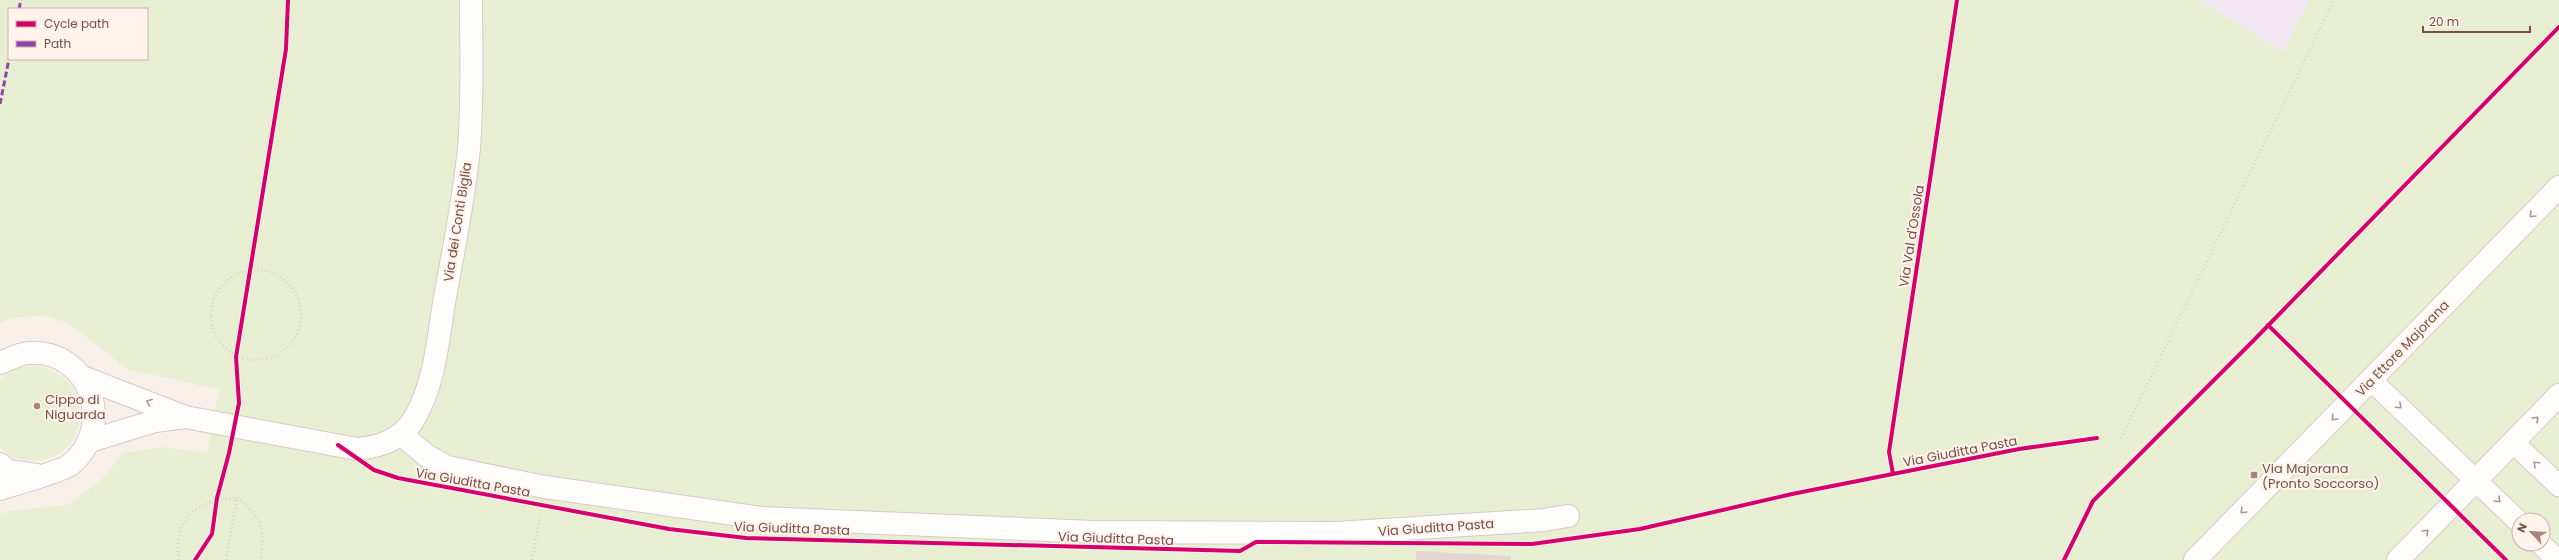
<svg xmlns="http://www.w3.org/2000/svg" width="2559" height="560" font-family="Poppins,sans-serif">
	<rect width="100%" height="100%" fill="#f8efe9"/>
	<path fill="#f1e6f2" d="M2200 0H2309L2283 52Z"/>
	<path fill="#e8eed2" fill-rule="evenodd" d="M0 0H2200L2283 52 2309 0H2559V560H0V514L7 511 68 505 101 480 123 453 162 447 207 453 219 389 129 370 69 324 44 315 12 318 0 323ZM9 9H147V59H9ZM2519 520H2543V544H2519Z
		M32 366C94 369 96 456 36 461 23 462 9 457 0 447V379L17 368Z"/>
	<path fill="#e5d5d0" d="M1416 551 1511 556V560H1416Z"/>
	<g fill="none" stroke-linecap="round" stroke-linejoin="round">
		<defs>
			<path id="lane" d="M2371 380 2519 522
				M2513 442 2559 486
				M2541 544 2557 560"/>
			<path id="street" d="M0 363C8 360 20 353 29 353 90 349 117 427 70 465 60 472 15 484 0 489
				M85 378 185 417 357 449C380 447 401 440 414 419 434 386 438 341 444 303 453 252 464 200 469 148 473 99 471 49 471 0
				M401 434 427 456 447 467 545 487 761 518 1094 532 1337 533 1544 520 1568 516
				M90 441 155 421 185 417
				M0 464 8 471 36 475"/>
			<path id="secondary" d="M2195 560 2559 187
				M2398 560 2559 395"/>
		</defs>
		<use href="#lane" stroke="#d6cac6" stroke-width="23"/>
		<use href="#street" stroke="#d6cac6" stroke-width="24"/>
		<use href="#secondary" stroke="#d9ccc7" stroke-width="24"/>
		<path stroke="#dbcfcb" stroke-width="2.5" stroke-dasharray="1 3" stroke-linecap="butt" d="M211 315a45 45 0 1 1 90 0a45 45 0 1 1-90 0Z
			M2121 438 2334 0
			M1590 536 1640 529 1792 494 2019 449 2097 438
			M179 560C172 517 199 499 238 498 262 518 266 529 260 560
			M226 560 237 498
			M532 560 540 516"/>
		<use href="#lane" stroke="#fefdfc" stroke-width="21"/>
		<use href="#street" stroke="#fefdfc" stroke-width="22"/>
		<use href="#secondary" stroke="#fefdfc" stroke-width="22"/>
		<path stroke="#8e44ad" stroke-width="3" stroke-dasharray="6 3" stroke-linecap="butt" d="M19 9 21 0
			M0 104 9 59"/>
		<defs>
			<path id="cycleway" d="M2268 325 2506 560
				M338 445 374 470 398 478 669 529 746 538 1240 551 1256 542 1532 544 1640 529 1792 494 2019 449 2097 438
				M1893 474 1889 452 1957 0
				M195 560 212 534 217 498 229 453 239 403 236 357 286 49 288 0
				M2064 560 2093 501 2254 340 2559 27"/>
		</defs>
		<use href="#cycleway" stroke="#fff3eb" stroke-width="6"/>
		<use href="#cycleway" stroke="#d6006c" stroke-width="4"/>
	</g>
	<defs><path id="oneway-chevron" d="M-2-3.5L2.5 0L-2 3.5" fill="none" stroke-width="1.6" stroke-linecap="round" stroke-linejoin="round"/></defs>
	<g stroke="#ae948f">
		<use href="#oneway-chevron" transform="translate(2532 215) rotate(134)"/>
		<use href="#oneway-chevron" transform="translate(149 402) rotate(-159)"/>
		<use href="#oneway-chevron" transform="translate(2399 406) rotate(43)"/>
		<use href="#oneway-chevron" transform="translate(2334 418) rotate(134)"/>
		<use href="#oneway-chevron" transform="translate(2536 419) rotate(-46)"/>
		<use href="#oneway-chevron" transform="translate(2536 464) rotate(-137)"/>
		<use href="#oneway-chevron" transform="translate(2498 500) rotate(45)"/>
		<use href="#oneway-chevron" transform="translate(2243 511) rotate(134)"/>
		<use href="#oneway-chevron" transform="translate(2426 532) rotate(-45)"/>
	</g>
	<g fill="#a5867f" stroke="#fff3eb" stroke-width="1.5">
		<circle cx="37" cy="406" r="4"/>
		<rect x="2250" y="471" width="8" height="8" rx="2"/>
	</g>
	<g text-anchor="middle" stroke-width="4" stroke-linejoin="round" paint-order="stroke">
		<g font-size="13" fill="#784e46" stroke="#fff3eb">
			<text transform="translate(457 222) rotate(-81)" y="5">Via dei Conti Biglia</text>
			<text transform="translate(1911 236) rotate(-81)" y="5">Via Val d'Ossola</text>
			<text transform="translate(2402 348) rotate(-46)" y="5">Via Ettore Majorana</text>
			<text transform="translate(1960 451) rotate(-11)" y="5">Via Giuditta Pasta</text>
			<text transform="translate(473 482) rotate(10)" y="5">Via Giuditta Pasta</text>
			<text transform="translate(1436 527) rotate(-4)" y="5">Via Giuditta Pasta</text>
			<text transform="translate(792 528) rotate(2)" y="5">Via Giuditta Pasta</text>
			<text transform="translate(1116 538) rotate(2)" y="5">Via Giuditta Pasta</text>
		</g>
		<g font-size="13" fill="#784e46" stroke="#fff3eb" text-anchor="start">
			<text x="45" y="404">Cippo di<tspan x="45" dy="15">Niguarda</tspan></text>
			<text x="2262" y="473">Via Majorana<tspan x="2262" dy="15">(Pronto Soccorso)</tspan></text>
		</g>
	</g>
	<rect x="8" y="8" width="140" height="52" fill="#fff3eb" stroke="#c9b1a9"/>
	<rect x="16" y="21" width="20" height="6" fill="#d6006c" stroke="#c9b1a9"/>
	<text x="44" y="28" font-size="12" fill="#784e46">Cycle path</text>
	<rect x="16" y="41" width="20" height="6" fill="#8e44ad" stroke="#c9b1a9"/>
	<text x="44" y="48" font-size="12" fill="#784e46">Path</text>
	<g transform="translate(2531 532) rotate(295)"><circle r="19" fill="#fff3eb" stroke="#c9b1a9"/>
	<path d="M0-3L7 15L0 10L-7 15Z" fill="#a5867f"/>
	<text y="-6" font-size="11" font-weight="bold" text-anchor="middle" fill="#784e46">N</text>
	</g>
	<path d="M2423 26v6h107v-6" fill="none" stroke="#784e46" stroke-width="2"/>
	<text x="2429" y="26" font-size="12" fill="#784e46" stroke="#fff3eb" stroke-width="3" paint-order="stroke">20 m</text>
</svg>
